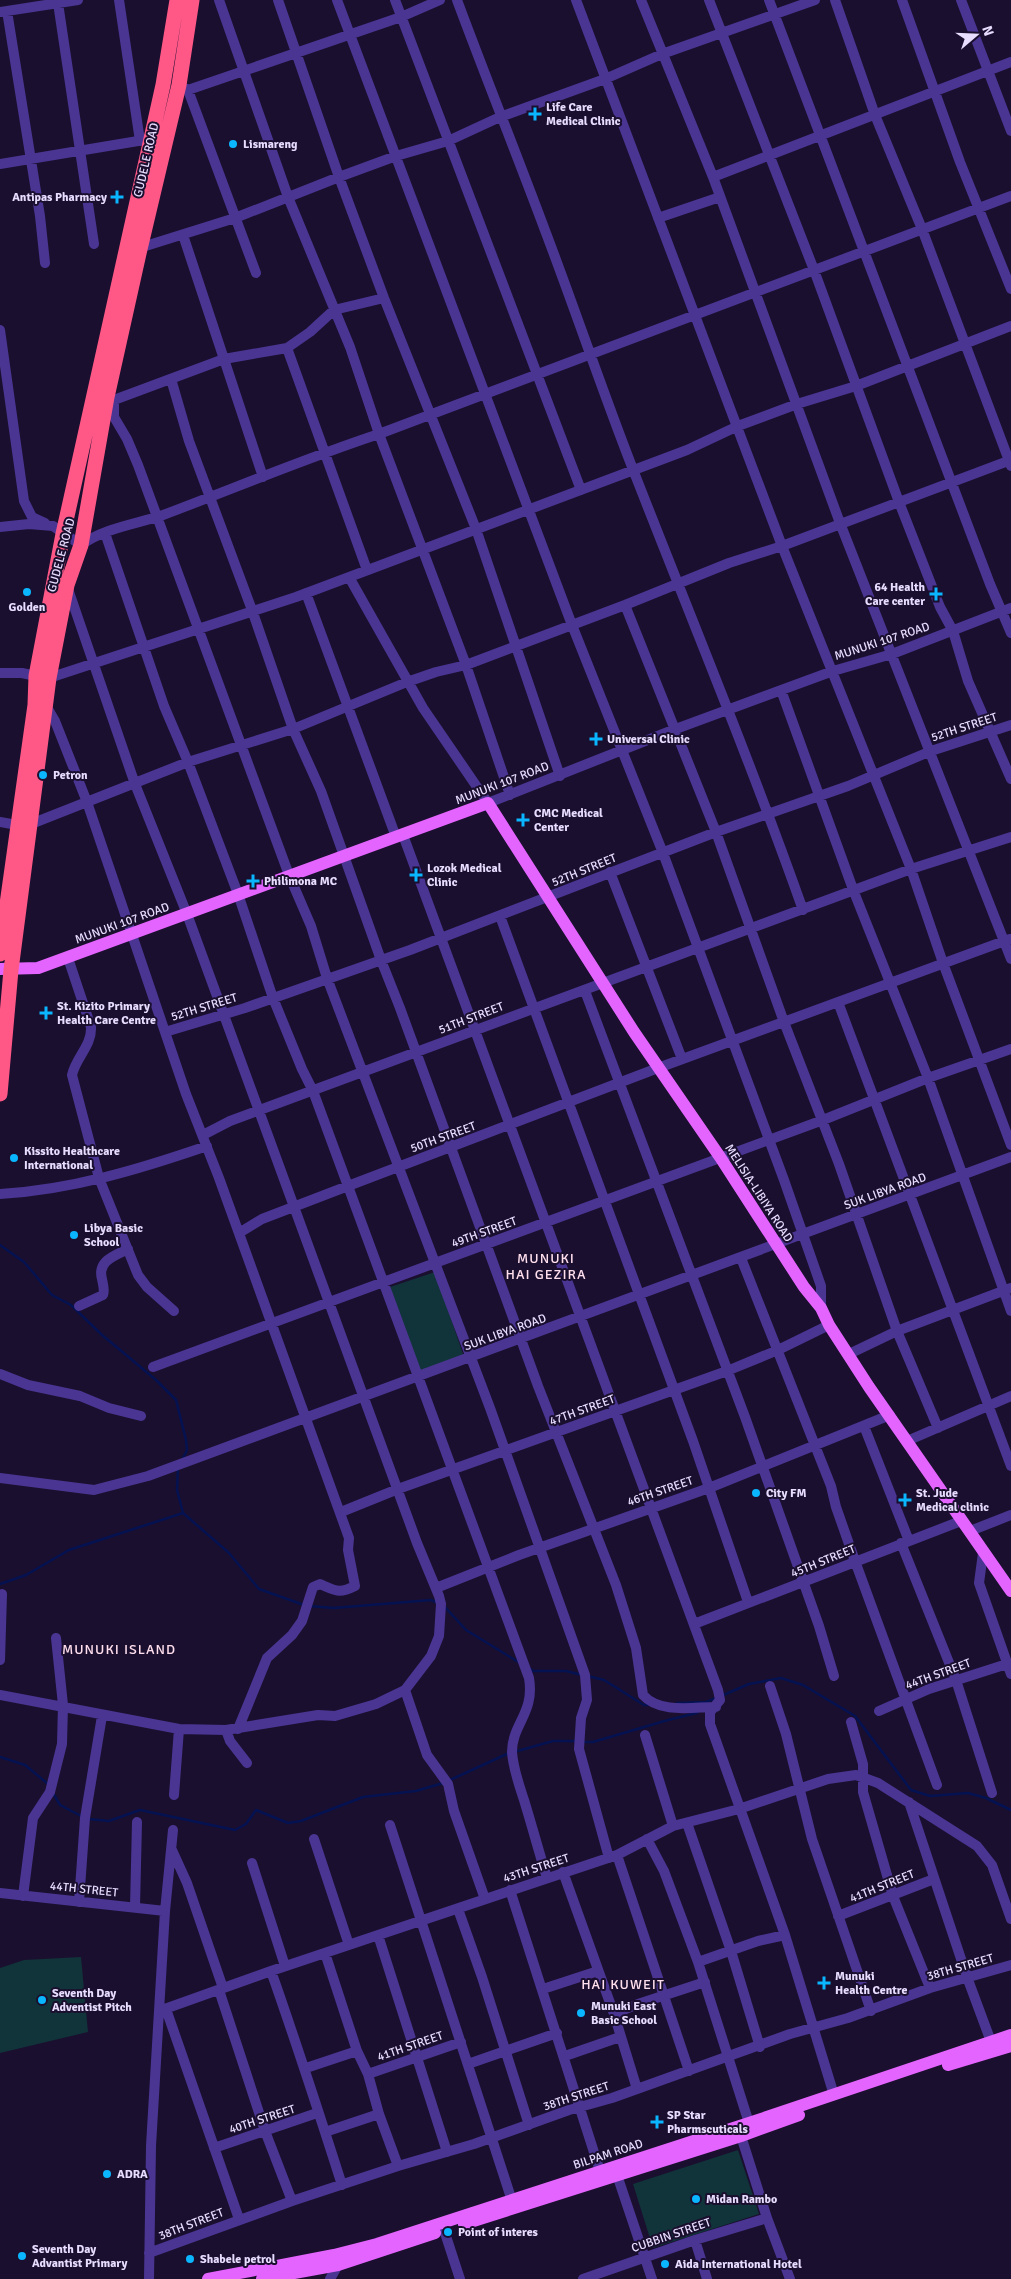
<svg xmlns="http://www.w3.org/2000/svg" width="1011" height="2279" font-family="Signika,sans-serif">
	<rect width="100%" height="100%" fill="#1b0f2f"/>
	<path fill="#11333a" d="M435 1272 464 1357 419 1373 390 1287Z
		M81 1957 88 2032 0 2053V1968L24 1960Z
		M738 2150 759 2214 653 2248 633 2184Z"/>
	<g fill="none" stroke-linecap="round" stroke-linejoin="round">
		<path stroke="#051252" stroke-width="2.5" d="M0 1245 24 1262 52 1295 71 1305 101 1334 156 1380 176 1400 186 1440 187 1450 182 1460
			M178 1467 177 1490 183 1513 229 1553 259 1589 304 1605
			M0 1584 26 1575 69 1550 183 1513
			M309 1606 334 1608 431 1600 438 1603
			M445 1607 466 1630 520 1663
			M529 1668 533 1671H566L582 1675
			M588 1676 604 1680 644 1705H649
			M721 1696 749 1684 781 1678 803 1685 855 1716 911 1790 930 1796 968 1793 986 1798 1011 1810
			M677 1703 706 1702 716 1698
			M583 1742H593L668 1720 697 1713 699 1710
			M514 1752 553 1741H577
			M0 1757 25 1765 48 1784
			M448 1781 509 1753
			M53 1793 60 1805 83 1817
			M88 1819 109 1821 140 1810 235 1830 246 1824 256 1810 288 1823 301 1821 363 1797 416 1791 443 1783"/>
		<path stroke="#4b3593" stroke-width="10" d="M119 0 140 141
			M219 0 288 197 350 347 379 434 466 665 510 795
			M278 0 339 177 384 298 476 529 560 776
			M337 0 572 625 663 853 784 1180 821 1286V1308
			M395 0 581 490
			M457 0C486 78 517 155 546 233 576 312 603 393 634 472 691 618 751 763 803 910
			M576 0 782 546 911 869 943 963 1011 1145
			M641 0 713 177 840 523 1011 959
			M709 0 814 270 899 502 940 607 953 631 968 681 1011 779
			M769 0 990 584 1011 633
			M835 0 875 115 922 229 1011 466
			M902 0 960 162 1011 289
			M961 0 1011 131
			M58 3 94 244
			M7 11 40 216 45 263
			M0 12 78 0
			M179 85 188 90 401 17 440 0
			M188 90 256 273
			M0 164 150 139
			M713 177 1011 62
			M658 218 720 197
			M183 235 263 477
			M136 249 235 218 339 177 396 156 448 141 500 117 605 79 662 54 815 0
			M0 330 24 501 32 517 45 523
			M287 348 367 570
			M171 379 189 441 252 610 293 729 321 791 381 960 400 1008 538 1386 616 1585 636 1648 643 1695C660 1714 693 1707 716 1707
			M108 398 114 400 122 397 224 359 287 348 310 332 334 310 384 298
			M114 400V417L127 439 138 465 289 875 311 926 327 978 490 1408 585 1675 587 1700 581 1718 579 1749 609 1858
			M0 527 29 524 53 526 81 545C104 528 137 524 163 515 235 488 306 458 379 434L1011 196
			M105 533 164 706 188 762 238 894 273 998 302 1069 313 1091 529 1678C535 1713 512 1724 512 1752 513 1768 519 1785 524 1800 532 1826 539 1852 547 1878
			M349 577 423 708 488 803 673 730 833 671 892 654 1011 608
			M306 593 396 837
			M625 605 716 832 784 1022 839 1164 897 1331 938 1428
			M0 673H22L36 676
			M49 678 296 597 687 450 738 426 797 404 856 386 1011 326
			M781 690 854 892 928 1078 1011 1311
			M45 704 55 721 87 802 186 1094 219 1178 349 1538 348 1550 355 1586C339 1594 336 1591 320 1584L313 1587 302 1621 292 1635 267 1658 238 1729
			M0 822 17 825
			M31 824 188 762 293 729 407 682 436 672 466 665 625 605 729 563 782 546 1011 460
			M403 835 718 1690 720 1700 710 1712V1724L785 1935 834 2095
			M610 872 682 1059
			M500 916 693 1441 748 1602
			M68 958 91 1027C92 1046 76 1057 72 1075L99 1178 138 1275 147 1287 174 1311
			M585 991 745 1417 819 1626 834 1676
			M838 1002 1011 1466
			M165 1032 245 1008 410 950 716 832 848 786 931 751 1011 725
			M203 1135 230 1121 911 869 1011 837
			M0 1194C71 1190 140 1169 207 1146
			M239 1233 262 1219 348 1186 658 1068 1010 939
			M741 1258 831 1486 836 1507 855 1561 937 1785
			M79 1306 103 1295C105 1290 103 1285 102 1279 97 1261 114 1256 128 1249
			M849 1354 897 1331 1011 1288
			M153 1367 823 1120 928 1078 1011 1049
			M0 1374 28 1385 80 1396 109 1408 141 1416
			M864 1426 909 1541
			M907 1441 1011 1396
			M0 1478 94 1490 148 1476 1011 1157
			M341 1512 398 1489 727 1371 778 1350 829 1325
			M970 1531 1011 1515
			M901 1543 956 1680 992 1793
			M983 1553 979 1583 1011 1674
			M436 1588 519 1555 709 1488 890 1415
			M694 1624 961 1521
			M0 1660 2 1594
			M770 1686 786 1734 812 1839 871 2011
			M405 1690 427 1755 448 1784 454 1811 485 1899
			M0 1695 179 1729 226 1730 318 1715 335 1716 376 1704 405 1690 431 1656 439 1636 441 1604 439 1596 417 1543 187 914 135 784 67 586
			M879 1711 929 1689 1007 1664
			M851 1722 863 1764V1792L893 1896 930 1988
			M226 1730 230 1741 247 1763
			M645 1735 673 1826
			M174 1795 179 1729
			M909 1802 967 1977 993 2047
			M687 1823 731 1951 760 2047
			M390 1825 514 2207
			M314 1839 349 1945
			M647 1839 664 1871 698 1962 749 2123
			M172 1850 187 1883 223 1988
			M617 1855 689 2071
			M252 1863 285 1966
			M563 1872 614 2014 637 2089
			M510 1890 600 2171
			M0 1893 165 1911
			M23 1896 33 1818 50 1792 62 1744 63 1705 56 1638
			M79 1902 85 1818 102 1716
			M135 1907 137 1822
			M458 1909 482 1977 529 2125
			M838 1916 934 1879
			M378 1935 447 2152
			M325 1953 357 2051 368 2074 379 2114 398 2166
			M698 1962 758 1941 785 1935
			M271 1971C296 2042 319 2113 342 2185
			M543 1989 598 1971
			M219 1990 265 2131 292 2201
			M166 2009 239 2219
			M159 2011 165 1911 173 1830
			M614 2014 638 2004 705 1982
			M565 2056 620 2037
			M468 2064 557 2033
			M306 2068 357 2051
			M368 2074 461 2042
			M325 2132 379 2114
			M741 2136 767 2218 790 2279
			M214 2148 317 2113
			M617 2175 652 2279
			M444 2230 460 2279
			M695 2240 707 2279
			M149 2253 292 2201 398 2166 474 2144 569 2110 612 2098 790 2034 848 2018 930 1988 1011 1965
			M149 2279 151 2146 159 2011 271 1971 617 1855 673 1826 739 1809 828 1779 856 1775 878 1783 977 1846 992 1865 1011 1919
			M330 2279 338 2265
			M583 2279 695 2240 767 2218"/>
		<path stroke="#e464ff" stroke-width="12" d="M0 969 38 968 488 803 634 1032 720 1157 804 1287 821 1308 829 1325 869 1387 1011 1591
			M948 2065 1011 2046
			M464 2224 741 2136 799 2115
			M208 2279 334 2255 377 2244 749 2123 1011 2035
			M262 2279 338 2265 435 2233"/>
		<path stroke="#ff5887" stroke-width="15" d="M0 954 35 705 36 676 63 534 163 85 177 0
			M0 1094 11 970 49 678 67 585 81 545 107 397 140 249 179 85 192 0"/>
	</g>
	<g fill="#09b6ff" stroke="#1b0f2f" stroke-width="2">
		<path d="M532.5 106.5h5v5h5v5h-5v5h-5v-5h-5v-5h5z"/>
		<circle cx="233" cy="144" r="5"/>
		<path d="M114.5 189.5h5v5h5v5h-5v5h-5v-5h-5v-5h5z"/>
		<circle cx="27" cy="592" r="5"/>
		<path d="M933.5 586.5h5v5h5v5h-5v5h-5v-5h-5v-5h5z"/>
		<path d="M593.5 731.5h5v5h5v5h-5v5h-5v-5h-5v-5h5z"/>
		<circle cx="43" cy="775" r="5"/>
		<path d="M520.5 812.5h5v5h5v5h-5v5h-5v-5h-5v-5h5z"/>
		<path d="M413.5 867.5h5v5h5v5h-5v5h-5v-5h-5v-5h5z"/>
		<path d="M250.5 873.5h5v5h5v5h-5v5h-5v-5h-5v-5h5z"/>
		<path d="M43.5 1005.5h5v5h5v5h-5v5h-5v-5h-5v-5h5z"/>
		<circle cx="14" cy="1158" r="5"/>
		<circle cx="74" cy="1235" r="5"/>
		<circle cx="756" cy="1493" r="5"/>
		<path d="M902.5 1492.5h5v5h5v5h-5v5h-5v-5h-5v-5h5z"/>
		<path d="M821.5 1975.5h5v5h5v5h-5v5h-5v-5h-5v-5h5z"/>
		<circle cx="42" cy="2000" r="5"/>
		<circle cx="581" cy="2013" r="5"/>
		<path d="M654.5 2114.5h5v5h5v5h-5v5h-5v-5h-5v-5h5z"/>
		<circle cx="107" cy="2174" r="5"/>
		<circle cx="696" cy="2199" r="5"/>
		<circle cx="448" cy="2232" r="5"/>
		<circle cx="22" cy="2256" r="5"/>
		<circle cx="190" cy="2259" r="5"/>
		<circle cx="665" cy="2264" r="5"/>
	</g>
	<g text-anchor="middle" stroke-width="4" stroke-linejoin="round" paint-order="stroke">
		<g font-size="12" font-weight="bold" fill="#e8ddff" stroke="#1b0f2f" text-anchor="start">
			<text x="546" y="111">Life Care<tspan x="546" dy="14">Medical Clinic</tspan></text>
			<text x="243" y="148">Lismareng</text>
			<text x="107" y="201" text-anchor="end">Antipas Pharmacy</text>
			<text x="925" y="591" text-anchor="end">64 Health<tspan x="925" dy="14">Care center</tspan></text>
			<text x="27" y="611" text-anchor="middle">Golden</text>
			<text x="607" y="743">Universal Clinic</text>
			<text x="53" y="779">Petron</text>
			<text x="534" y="817">CMC Medical<tspan x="534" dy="14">Center</tspan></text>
			<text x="427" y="872">Lozok Medical<tspan x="427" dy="14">Clinic</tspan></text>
			<text x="264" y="885">Philimona MC</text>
			<text x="57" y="1010">St. Kizito Primary<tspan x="57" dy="14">Health Care Centre</tspan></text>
			<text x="24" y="1155">Kissito Healthcare<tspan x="24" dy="14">International</tspan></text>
			<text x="84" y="1232">Libya Basic<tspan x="84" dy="14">School</tspan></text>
			<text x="766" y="1497">City FM</text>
			<text x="916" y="1497">St. Jude<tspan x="916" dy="14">Medical clinic</tspan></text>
			<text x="835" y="1980">Munuki<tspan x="835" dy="14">Health Centre</tspan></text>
			<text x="52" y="1997">Seventh Day<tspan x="52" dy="14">Adventist Pitch</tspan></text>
			<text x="591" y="2010">Munuki East<tspan x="591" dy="14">Basic School</tspan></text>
			<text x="667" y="2119">SP Star<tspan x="667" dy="14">Pharmscuticals</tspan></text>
			<text x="117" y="2178">ADRA</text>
			<text x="706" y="2203">Midan Rambo</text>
			<text x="458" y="2236">Point of interes</text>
			<text x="32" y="2253">Seventh Day<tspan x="32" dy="14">Advantist Primary</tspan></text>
			<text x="200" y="2263">Shabele petrol</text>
			<text x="675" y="2268">Aida International Hotel</text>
		</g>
		<g font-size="12" fill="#e8ddff" stroke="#1b0f2f">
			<text transform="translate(146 160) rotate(-77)" y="4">GUDELE ROAD</text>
			<text transform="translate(61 555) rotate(-75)" y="4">GUDELE ROAD</text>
			<text transform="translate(882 641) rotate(-18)" y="4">MUNUKI 107 ROAD</text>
			<text transform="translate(964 727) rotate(-18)" y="4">52TH STREET</text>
			<text transform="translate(502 783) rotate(-21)" y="4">MUNUKI 107 ROAD</text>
			<text transform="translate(584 870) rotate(-22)" y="4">52TH STREET</text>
			<text transform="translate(122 923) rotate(-20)" y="4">MUNUKI 107 ROAD</text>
			<text transform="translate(204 1007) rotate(-17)" y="4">52TH STREET</text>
			<text transform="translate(471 1018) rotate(-21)" y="4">51TH STREET</text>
			<text transform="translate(443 1137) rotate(-20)" y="4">50TH STREET</text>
			<text transform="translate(885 1191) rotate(-20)" y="4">SUK LIBYA ROAD</text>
			<text transform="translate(759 1193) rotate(57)" y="4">MELISIA-LIBIYA ROAD</text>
			<text transform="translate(484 1232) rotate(-20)" y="4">49TH STREET</text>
			<text transform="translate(505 1332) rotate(-20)" y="4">SUK LIBYA ROAD</text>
			<text transform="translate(582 1410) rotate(-20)" y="4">47TH STREET</text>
			<text transform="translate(660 1491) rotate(-19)" y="4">46TH STREET</text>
			<text transform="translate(823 1561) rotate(-22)" y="4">45TH STREET</text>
			<text transform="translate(938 1674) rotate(-20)" y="4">44TH STREET</text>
			<text transform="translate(536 1868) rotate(-18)" y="4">43TH STREET</text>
			<text transform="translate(882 1886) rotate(-22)" y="4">41TH STREET</text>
			<text transform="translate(84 1889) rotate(6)" y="4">44TH STREET</text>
			<text transform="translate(960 1967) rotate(-16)" y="4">38TH STREET</text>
			<text transform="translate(410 2046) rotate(-19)" y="4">41TH STREET</text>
			<text transform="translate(576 2096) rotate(-18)" y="4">38TH STREET</text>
			<text transform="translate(262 2119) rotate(-18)" y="4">40TH STREET</text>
			<text transform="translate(608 2154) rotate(-18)" y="4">BILPAM ROAD</text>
			<text transform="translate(191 2224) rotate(-21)" y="4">38TH STREET</text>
			<text transform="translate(671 2235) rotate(-19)" y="4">CUBBIN STREET</text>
		</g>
		<g font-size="14" letter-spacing="1" fill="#ffdfed" stroke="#1b0f2f">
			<text x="546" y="1263">MUNUKI<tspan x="546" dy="16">HAI GEZIRA</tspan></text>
			<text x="119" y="1654">MUNUKI ISLAND</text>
			<text x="623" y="1989">HAI KUWEIT</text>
		</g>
	</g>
	<g transform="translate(976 35) rotate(71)" stroke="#1b0f2f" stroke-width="4" paint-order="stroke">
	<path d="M0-4L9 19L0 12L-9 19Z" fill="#e8ddff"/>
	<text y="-8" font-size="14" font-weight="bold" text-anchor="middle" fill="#e8ddff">N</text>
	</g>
</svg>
